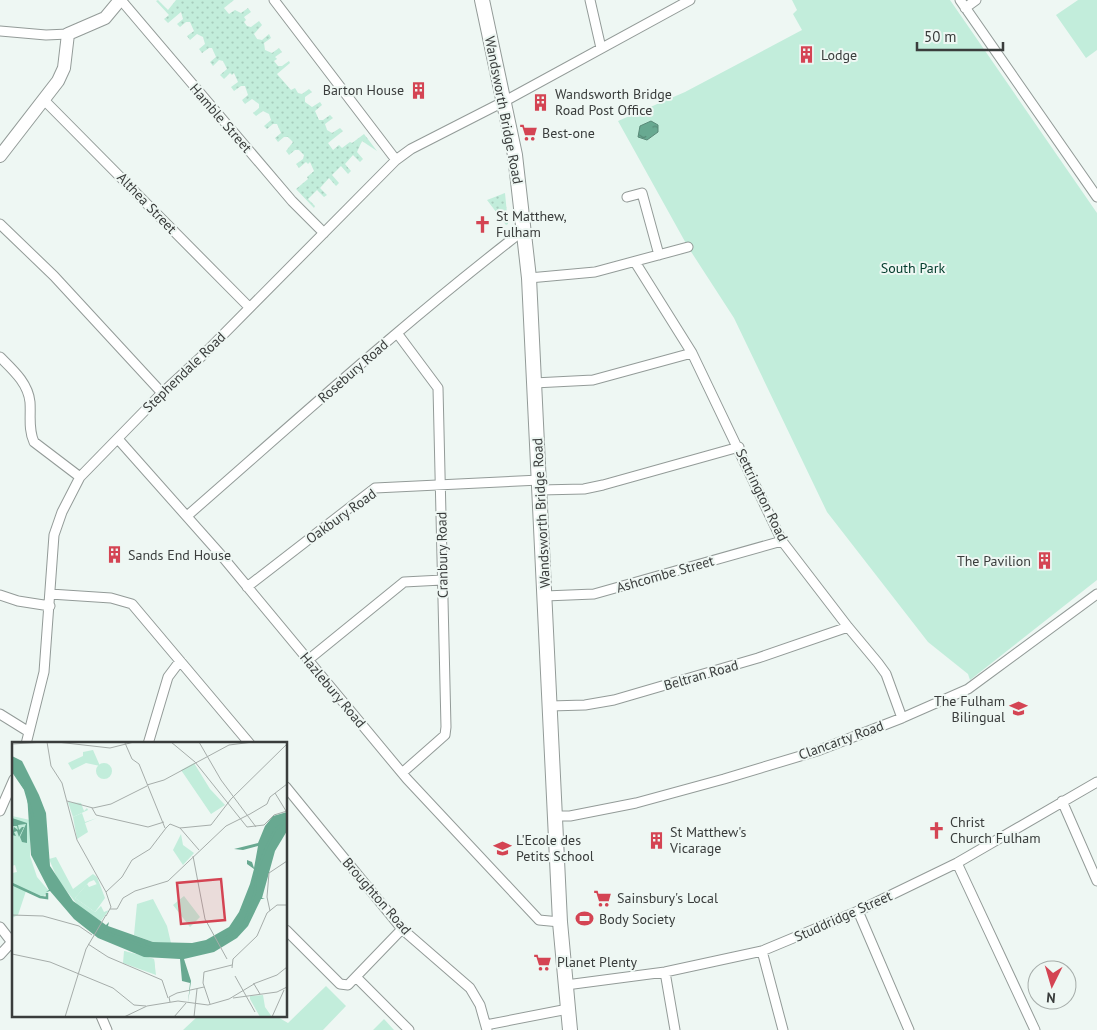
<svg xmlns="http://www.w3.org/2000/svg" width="1097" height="1030" font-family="'PT Sans',sans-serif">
	<defs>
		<pattern id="garden-dots" width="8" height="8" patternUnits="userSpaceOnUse" patternTransform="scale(1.25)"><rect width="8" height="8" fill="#c2eddb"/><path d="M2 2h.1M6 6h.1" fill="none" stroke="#a7ccbd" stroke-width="1.8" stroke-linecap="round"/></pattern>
		<pattern id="water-ripples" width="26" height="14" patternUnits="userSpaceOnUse" patternTransform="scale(1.25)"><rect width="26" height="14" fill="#68a991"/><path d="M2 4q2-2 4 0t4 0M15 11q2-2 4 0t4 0" fill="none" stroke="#578b78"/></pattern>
	</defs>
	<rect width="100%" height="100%" fill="#eef7f3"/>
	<path fill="#c2eddb" d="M792 0H950L1097 213V580L970 680 968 674 928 642 827 512 734 318 688 247 618 121 685 92 802 30 793 14 797 10Z
		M1078 0H1097V50L1086 58 1056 15Z
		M326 986 346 1006 323 1030H183L198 1016H276L288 1023Z
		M384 1019 394 1030H373Z"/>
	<path fill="url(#garden-dots)" d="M158 0 168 10 176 0H234L224 8 229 14 235 10 241 13 248 8 251 12 244 17 246 20 244 22 247 26 251 27 259 21 262 25 254 34 257 39 262 40 269 34 271 38 264 43 265 50 272 53 279 48 282 52 275 57 277 59 274 61 278 66H282L289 61 290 63 277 74 291 90 295 88 298 93 302 94 309 89 312 92 305 97V102L312 107 320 102 322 105 315 111 319 120H323L330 115 333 118 325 124 327 130 332 133 340 128 343 131 328 143 333 150 339 145 342 148 350 142 352 143 364 134 377 151 362 141 357 152 363 159 360 162 353 155 345 164 351 171 348 174 341 166 332 175 339 183 336 186 329 178 320 188 327 195 324 197 317 190 308 199 315 206 314 208 296 189 308 179 307 177 314 171 310 162 308 164 306 162 299 168 296 164 303 159 304 155 299 150H295L289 155 286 151 293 142 288 137H284L278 142 275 138 281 133 277 124H273L267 129 264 126 271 120 269 114 263 111 256 116 253 113 259 108V104L252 99 245 104 242 100 248 95 245 86H241L234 91 231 87 238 82 234 73 232 75 230 73 224 79 220 75 227 69 223 61 219 60 213 66 210 62 216 57 212 48H209L202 53 199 49 205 44 203 37 197 34 190 40 187 36 194 31 190 22H186L180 27 177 24 183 19 181 12 168 23 164 19 169 15 156 1Z
		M505 193 508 224 506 225 487 200Z"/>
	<path fill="url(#water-ripples)" stroke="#5a8978" d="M651 121 658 125V132L647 140 638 137 640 126Z"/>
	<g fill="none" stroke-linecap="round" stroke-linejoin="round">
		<defs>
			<path id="street" d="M121 0 292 201 324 233
				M274 0 396 160
				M590 0 601 48
				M960 0 1097 197
				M965 8 976 0
				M0 31 46 35 68 34
				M43 99 249 307
				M627 197 642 193 659 255
				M0 224 54 276 162 393
				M635 262 692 353 782 541 848 627 878 663 886 674 902 718
				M529 278 595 272 688 247
				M397 333 438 388 446 727 445 735 402 773
				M0 357C13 370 28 383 30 402 31 416 28 429 34 442L80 477
				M534 383 593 380 692 353
				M118 439 221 555 407 779 539 920 560 922
				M540 490 584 489 603 485 739 447
				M187 516C298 419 407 320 524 230
				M247 587 375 488 540 480
				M50 594 111 598 132 604 250 744
				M0 595 18 601 50 606
				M545 596 594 594 782 541
				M308 660 404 582 442 580
				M550 706 585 705 614 700 758 658 848 627
				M0 714 29 732
				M26 744 44 672 54 535 62 512 80 477 162 393 202 356 396 160 411 149 505 101 690 0
				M148 744 168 677 180 661
				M286 787 402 929 470 988 480 1005 487 1030
				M1062 801 1097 881
				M0 811 14 779
				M555 816H570L636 803 724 779 817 751 902 718 968 689 1097 594
				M957 863 1035 1030
				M858 911 909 1030
				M0 927 14 945
				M286 930 340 984 348 985 402 929
				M762 951 783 1030
				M0 955 11 943
				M665 972 675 1030
				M356 977 409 1030
				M566 985 665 972 762 951 858 911 957 863 1097 782
				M101 1016 107 1030
				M486 1025 568 1009"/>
			<path id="secondary" d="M0 156 58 81 64 68 68 34 105 18 120 0"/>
			<path id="primary" d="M482 0 515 155 529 278 560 922 570 1030"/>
		</defs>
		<use href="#street" stroke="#939b98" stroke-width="11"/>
		<use href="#secondary" stroke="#939b98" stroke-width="14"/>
		<use href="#primary" stroke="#939b98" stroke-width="16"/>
		<use href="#street" stroke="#fff" stroke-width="9"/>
		<use href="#secondary" stroke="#fff" stroke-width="12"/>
		<use href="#primary" stroke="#fff" stroke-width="14"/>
	</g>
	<defs>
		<symbol id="building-bare" viewBox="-9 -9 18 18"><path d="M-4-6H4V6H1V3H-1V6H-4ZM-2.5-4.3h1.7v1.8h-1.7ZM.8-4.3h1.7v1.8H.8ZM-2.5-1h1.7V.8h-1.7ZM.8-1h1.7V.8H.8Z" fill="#d44453" stroke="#eef7f3" stroke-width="2.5" paint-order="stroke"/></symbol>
		<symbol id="supermarket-bare" viewBox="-9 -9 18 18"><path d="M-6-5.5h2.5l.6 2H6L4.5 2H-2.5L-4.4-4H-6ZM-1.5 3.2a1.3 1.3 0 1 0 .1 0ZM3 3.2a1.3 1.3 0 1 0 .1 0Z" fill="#d44453" stroke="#eef7f3" stroke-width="2.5" paint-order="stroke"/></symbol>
		<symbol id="church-bare" viewBox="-9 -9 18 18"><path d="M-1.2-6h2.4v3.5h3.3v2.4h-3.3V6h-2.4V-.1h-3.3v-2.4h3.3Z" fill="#d44453" stroke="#eef7f3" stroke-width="2.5" paint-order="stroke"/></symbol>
		<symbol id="school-bare" viewBox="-9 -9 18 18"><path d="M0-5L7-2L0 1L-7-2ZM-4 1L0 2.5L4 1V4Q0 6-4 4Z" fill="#d44453" stroke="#eef7f3" stroke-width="2.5" paint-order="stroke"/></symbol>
		<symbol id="stadium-bare" viewBox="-9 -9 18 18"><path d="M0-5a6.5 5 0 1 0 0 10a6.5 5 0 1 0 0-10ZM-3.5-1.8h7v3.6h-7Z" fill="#d44453" stroke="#eef7f3" stroke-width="2.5" paint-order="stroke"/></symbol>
	</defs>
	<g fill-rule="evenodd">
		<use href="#building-bare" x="794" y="42" width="25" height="25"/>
		<use href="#building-bare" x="406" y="78" width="25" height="25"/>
		<use href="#building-bare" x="528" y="90" width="25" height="25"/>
		<use href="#supermarket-bare" x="516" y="120" width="25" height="25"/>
		<use href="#church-bare" x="470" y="212" width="25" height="25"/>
		<use href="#building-bare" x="102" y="542" width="25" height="25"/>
		<use href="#building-bare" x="1032" y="548" width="25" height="25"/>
		<use href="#school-bare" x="1006" y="696" width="25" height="25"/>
		<use href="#church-bare" x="924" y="818" width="25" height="25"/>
		<use href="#building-bare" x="644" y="828" width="25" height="25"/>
		<use href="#school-bare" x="490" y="836" width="25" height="25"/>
		<use href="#supermarket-bare" x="590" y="886" width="25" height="25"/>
		<use href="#stadium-bare" x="572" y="906" width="25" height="25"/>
		<use href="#supermarket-bare" x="530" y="950" width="25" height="25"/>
	</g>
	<g text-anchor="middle" stroke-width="4" stroke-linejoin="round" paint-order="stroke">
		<g font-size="14" fill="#3a3d3c" stroke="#eef7f3" text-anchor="start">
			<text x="821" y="60">Lodge</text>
			<text x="404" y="95" text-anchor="end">Barton House</text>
			<text x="555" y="99">Wandsworth Bridge<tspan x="555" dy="16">Road Post Office</tspan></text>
			<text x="542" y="138">Best-one</text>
			<text x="496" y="221">St Matthew,<tspan x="496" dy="16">Fulham</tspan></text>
			<text x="128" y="560">Sands End House</text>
			<text x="1031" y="566" text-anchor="end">The Pavilion</text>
			<text x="1005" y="706" text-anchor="end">The Fulham<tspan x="1005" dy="16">Bilingual</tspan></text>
			<text x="950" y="827">Christ<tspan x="950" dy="16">Church Fulham</tspan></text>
			<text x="670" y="837">St Matthew's<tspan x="670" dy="16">Vicarage</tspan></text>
			<text x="516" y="845">L'Ecole des<tspan x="516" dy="16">Petits School</tspan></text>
			<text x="617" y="903">Sainsbury's Local</text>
			<text x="599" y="924">Body Society</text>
			<text x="557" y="967">Planet Plenty</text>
		</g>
		<g font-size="14" fill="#3a3d3c" stroke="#eef7f3">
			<text transform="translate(504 110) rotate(79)" y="5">Wandsworth Bridge Road</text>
			<text transform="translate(221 118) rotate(49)" y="5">Hamble Street</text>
			<text transform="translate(147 203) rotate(46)" y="5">Althea Street</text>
			<text transform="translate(353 371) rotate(-41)" y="5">Rosebury Road</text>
			<text transform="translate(184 372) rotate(-44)" y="5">Stephendale Road</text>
			<text transform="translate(762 495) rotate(64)" y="5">Settrington Road</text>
			<text transform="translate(541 513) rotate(-93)" y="5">Wandsworth Bridge Road</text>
			<text transform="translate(341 516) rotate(-36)" y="5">Oakbury Road</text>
			<text transform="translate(442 555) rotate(-91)" y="5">Cranbury Road</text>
			<text transform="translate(665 574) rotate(-16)" y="5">Ashcombe Street</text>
			<text transform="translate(701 675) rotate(-16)" y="5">Beltran Road</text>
			<text transform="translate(333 690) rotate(50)" y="5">Hazlebury Road</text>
			<text transform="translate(841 740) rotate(-20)" y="5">Clancarty Road</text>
			<text transform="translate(377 896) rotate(49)" y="5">Broughton Road</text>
			<text transform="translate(843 916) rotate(-24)" y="5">Studdridge Street</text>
		</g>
		<g font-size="14" fill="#003a2a" stroke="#eef7f3">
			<text x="913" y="273">South Park</text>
		</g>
	</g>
	<g transform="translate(12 742)">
		<rect width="275" height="275" fill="#eef7f3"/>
		<path d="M84 29a8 8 0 1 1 16 0a8 8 0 1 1-16 0ZM56 60 69 61 72 69 75 66 76 68 61 75ZM0 74 18 78V114L25 135 37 149 31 155 14 149 6 173 0 176V131L5 130 3 123 0 124ZM169 92 171 103 182 111 171 123 161 108ZM44 115 61 147 81 132 85 135 86 144 82 138 77 140 63 156 83 170 89 164 92 170 97 168 89 179 68 166 46 138 37 117ZM172 154 188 175 178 185 161 163ZM141 157 155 184 159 201 141 200 122 193 125 162ZM112 209 142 217 144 233 111 221ZM251 253 253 265 260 275H248L238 257V254Z" fill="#c2eddb"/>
		<path d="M112 209 142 217 143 225H136L138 218 115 213 113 218 117 222 112 221Z" fill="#c2eddb"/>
		<path d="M81 8 88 24 74 21 60 28 56 21 71 14V10ZM182 21 198 47 213 63 199 72 169 28ZM70 71 73 80 85 76 73 81 76 90 65 97 61 75Z" fill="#c2eddb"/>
		<path d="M85 135 93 156 83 170 63 156 75 142 77 145 85 142 82 137Z" fill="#c2eddb"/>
		<path d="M0 14 10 19 27 53 34 71 38 124 61 159 90 180 94 183 97 180 96 184 141 200 180 201 194 198 217 185 227 170 238 142 242 127 235 122V118L240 120 242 126 246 104 231 108 222 107 246 101 253 84 261 74 275 70V89L263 109 250 156 253 157H249L236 184 225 196 202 210 172 217 179 239 176 261 178 241 170 239 168 217 132 215 86 196 62 177 38 149 34 150 37 148 19 113 15 52 0 28ZM0 76 15 81V101L10 100 8 95 14 82 6 83 7 88 10 85H12L7 95 5 89 2 90 4 94 0 93 2 85 6 88 5 84H0Z" fill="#68a991"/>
		<path fill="none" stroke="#68a991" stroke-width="2.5" d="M0 28 13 47 21 75M0 142 28 155 35 156V151M73 183 152 211 192 206 212 197 231 185 243 150 244 131 254 106 263 88 275 78"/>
		<path fill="none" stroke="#a6adaa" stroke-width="1" d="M35 0 39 24 50 41 65 98 94 150M45 0 98 6 122 0M159 0 183 20 235 85 252 83 262 73 275 69M187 0 209 38 244 85M113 1 120 17 127 22 153 86M0 2 33 0M135 43 152 38 217 3 241 0M263 51 274 69M55 59 81 66 99 62 135 44M80 66 84 73 136 85 152 80M238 72 255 62 258 55 275 42M168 86 187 108M181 114 193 177 215 217M98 167H105L111 156 123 149 156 139 214 84 238 72M258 169 255 155 257 131 275 119M0 173 31 174 67 184 80 193M94 174 99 165 94 150 110 135 120 118 138 107 154 86 158 82 168 86 199 83 219 57 275 2M76 202 96 215 150 238 156 256M0 212 38 220 101 246 122 263 134 264M220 226 221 217 245 194 255 171 265 163H275M223 234 243 270M241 242 265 233 275 225M221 256 265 250 275 245M158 260 157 255 165 251 192 245M198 262 191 241 192 230 220 223M53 275 74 207 94 173M112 275 135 264 166 259 196 263 217 257 242 242 248 252M162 275 174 261M182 275 185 247M260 275 272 248"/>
		<path fill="#d44453" fill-opacity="0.15" stroke="#d44453" stroke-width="2.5" d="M209 137 213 178 169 182 165 141Z"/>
		<rect width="275" height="275" fill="none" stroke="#3a3d3c" stroke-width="2.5"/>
	</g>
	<g transform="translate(1052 985) rotate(185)"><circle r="24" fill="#eef7f3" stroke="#a6adaa"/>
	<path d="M0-4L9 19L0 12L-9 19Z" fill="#d44453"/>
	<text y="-8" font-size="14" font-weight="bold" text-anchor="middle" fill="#3a3d3c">N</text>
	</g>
	<path d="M917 42v8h86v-8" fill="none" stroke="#3a3d3c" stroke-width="2.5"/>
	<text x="924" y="42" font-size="15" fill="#3a3d3c" stroke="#eef7f3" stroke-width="4" paint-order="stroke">50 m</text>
</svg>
